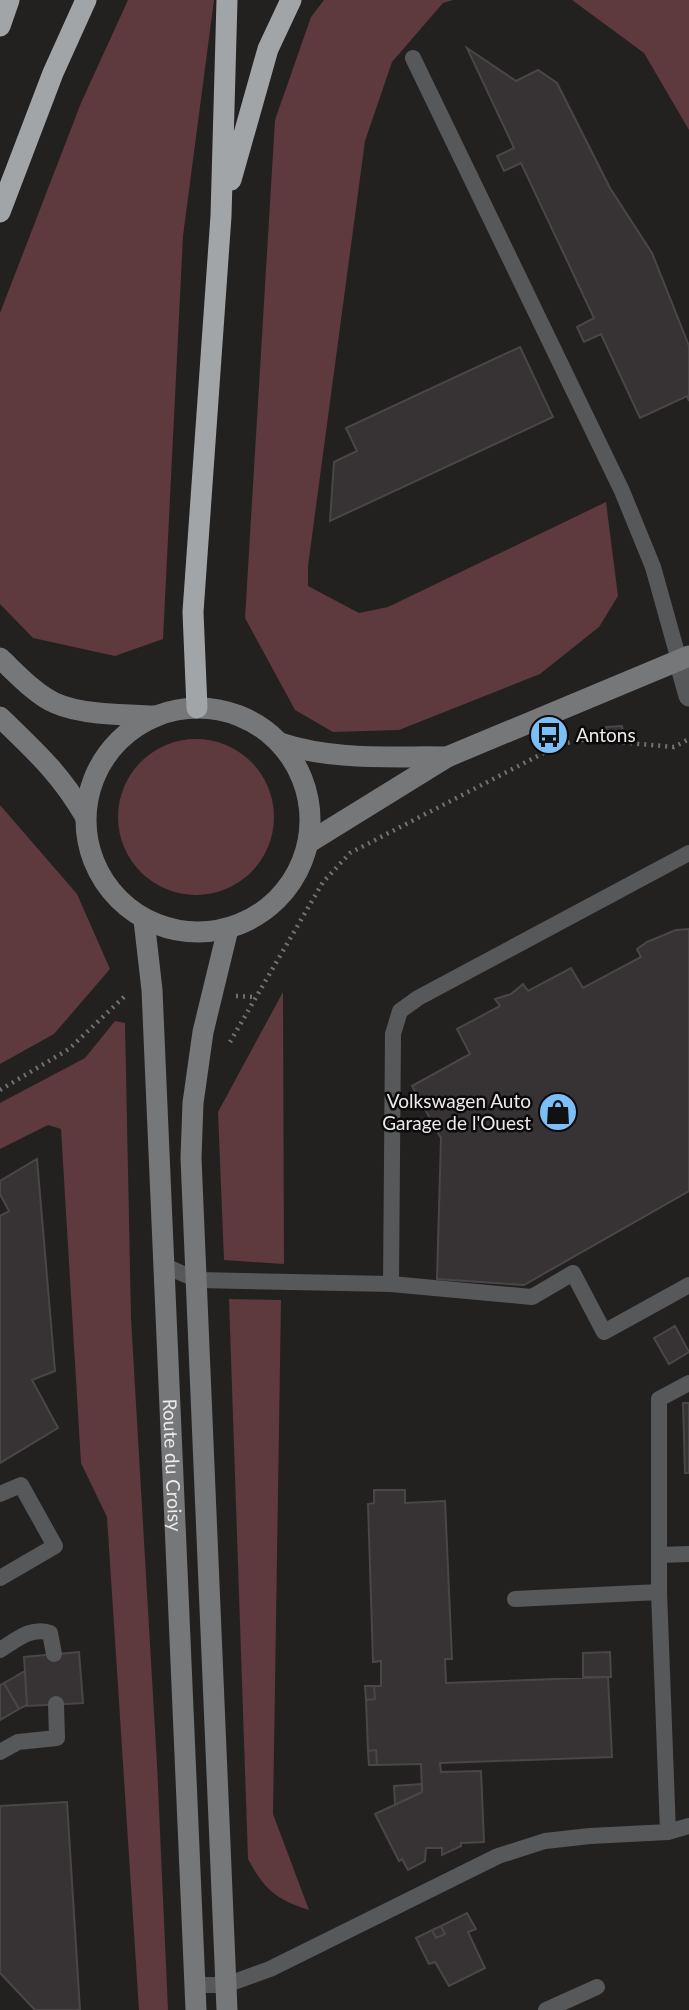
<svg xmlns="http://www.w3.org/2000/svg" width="689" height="2010" font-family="Lato,sans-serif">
	<rect width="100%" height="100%" fill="#232020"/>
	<path fill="#5e393d" d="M128 0H214L183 236 163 639 115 656 33 638 0 604V313L81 103Z
		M324 0H453L443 3 392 62 365 141 308 566V586L359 613 388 607 606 502 618 596 599 627 540 674 399 730 333 732 295 710 245 618 275 120 311 17Z
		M572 0H689V130L644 53Z
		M118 817a78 78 0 1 1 156 0a78 78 0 1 1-156 0Z
		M0 805 77 894 110 969 54 1034 0 1064Z
		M283 992 284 1264 224 1260 218 1112Z
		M115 1021 125 1023 131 1318 157 1764 168 2010H139L107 1517 81 1463 61 1129 48 1125 0 1149V1103L85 1058Z
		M229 1299 281 1300 273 1814 309 1910C276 1900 264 1889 248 1859Z"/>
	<path fill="#373334" stroke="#4a4647" stroke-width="2" d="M467 48 516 81 538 70 557 83 610 188 652 253 689 346V401L687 396 640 418 601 334 584 342 577 327 594 318 521 163 504 171 497 156 514 148Z
		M520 347 553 417 330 521 334 462 357 451 346 428Z
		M622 726 623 733 607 735 606 727Z
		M689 929V1191L524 1285 437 1279 441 1138 412 1086 470 1054 457 1029 500 1006 495 999 511 994 523 984 528 991 571 968 583 988 641 957 637 949 647 942 676 930Z
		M37 1159 55 1371 32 1380 58 1428 0 1463V1216L9 1211 0 1194V1181Z
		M675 1326 689 1352 669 1364 654 1338Z
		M683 1403H689V1473H685Z
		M374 1490H405V1503L445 1501 452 1659H445L446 1683 608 1677 612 1757 440 1763 441 1772 481 1771 484 1842 461 1843V1846L442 1855V1848H426L425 1861 408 1870 402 1859 399 1861 375 1814 422 1792 421 1764 377 1765 376 1750 368 1751 366 1700 375 1699 374 1686H381V1661L373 1662 368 1504 374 1503Z
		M79 1652 83 1703 27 1706 24 1657Z
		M610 1652 611 1677H583V1653Z
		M25 1671 27 1705 19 1709 4 1683Z
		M4 1683 19 1709 0 1720V1685Z
		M365 1686H374L375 1699 366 1700Z
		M376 1750 377 1765H369L368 1751Z
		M422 1784V1792L395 1805 394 1786Z
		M67 1802 80 2010H35L0 1973V1806Z
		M467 1913 476 1929 468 1932 485 1968 449 1986 435 1962 429 1964 416 1938 432 1930 436 1938 445 1934 441 1926Z
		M441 1926 445 1934 436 1938 432 1930Z"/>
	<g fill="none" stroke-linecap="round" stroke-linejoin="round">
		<path stroke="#737171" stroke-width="4.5" stroke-dasharray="2 5" stroke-linecap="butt" d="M236 996 255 997
			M230 1042 323 882 350 853 561 744 582 740H595L674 747 689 739
			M0 1090 69 1049 127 994"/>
		<path stroke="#575859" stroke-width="16" d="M413 58 622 491 653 567 679 660
			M163 1265 197 1280 391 1284 393 1034 400 1011 418 998 689 853
			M391 1284 532 1297 573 1273 604 1332 689 1285
			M0 1494 21 1485 55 1546 0 1578
			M659 1555 689 1554
			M659 1592V1399L689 1383
			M0 1650C16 1640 31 1626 50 1633L54 1654
			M0 1752 18 1742 57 1738 56 1704
			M668 1832 689 1826
			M195 1985H226L270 1969 498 1856 545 1841 590 1836 668 1832 659 1592 515 1599
			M546 2010 597 1987"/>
		<path stroke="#575859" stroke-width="21" d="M679 660 689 696"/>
		<g stroke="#757779" stroke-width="21">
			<path d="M0 658C16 673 35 694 55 703 81 715 126 715 154 716"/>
			<circle cx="198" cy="820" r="112"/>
			<path d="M0 717C35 751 60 773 85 816"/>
			<path d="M280 743C334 761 391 756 447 757"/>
			<path d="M308 843 447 757 689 656"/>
			<path id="s1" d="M144 920 152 990 196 2010"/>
			<path d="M227 2010 191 1158 193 1103 203 1032 228 929"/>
		</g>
		<path stroke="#a2a5a7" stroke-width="21" d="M0 26 9 0
			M231 180 268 49 291 0
			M0 212 53 73 86 0
			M197 708 193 612 221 216 227 0"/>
	</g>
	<defs>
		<symbol id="bus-disc" viewBox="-11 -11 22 22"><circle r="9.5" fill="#7bbef8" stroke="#0c0a0a"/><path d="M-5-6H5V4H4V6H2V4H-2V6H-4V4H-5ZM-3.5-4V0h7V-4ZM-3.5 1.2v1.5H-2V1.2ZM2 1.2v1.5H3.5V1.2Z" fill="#111"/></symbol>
		<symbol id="shop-disc" viewBox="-11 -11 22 22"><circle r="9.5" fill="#7bbef8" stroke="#0c0a0a"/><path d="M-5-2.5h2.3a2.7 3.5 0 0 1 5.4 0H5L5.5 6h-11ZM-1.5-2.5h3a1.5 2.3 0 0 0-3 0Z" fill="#111"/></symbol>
	</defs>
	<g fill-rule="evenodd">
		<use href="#bus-disc" x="527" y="713" width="44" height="44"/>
		<use href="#shop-disc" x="536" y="1090" width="44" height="44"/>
	</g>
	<g text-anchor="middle" stroke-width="5" stroke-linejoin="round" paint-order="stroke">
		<g font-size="19" fill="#eceaea" stroke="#0c0a0a" text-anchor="start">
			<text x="576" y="742">Antons</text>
			<text x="531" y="1108" text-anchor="end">Volkswagen Auto<tspan x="531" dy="22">Garage de l'Ouest</tspan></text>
		</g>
		<g font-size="19" fill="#eceaea" stroke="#0c0a0a">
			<text dy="7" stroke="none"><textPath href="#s1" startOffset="546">Route du Croisy</textPath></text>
		</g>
	</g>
</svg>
